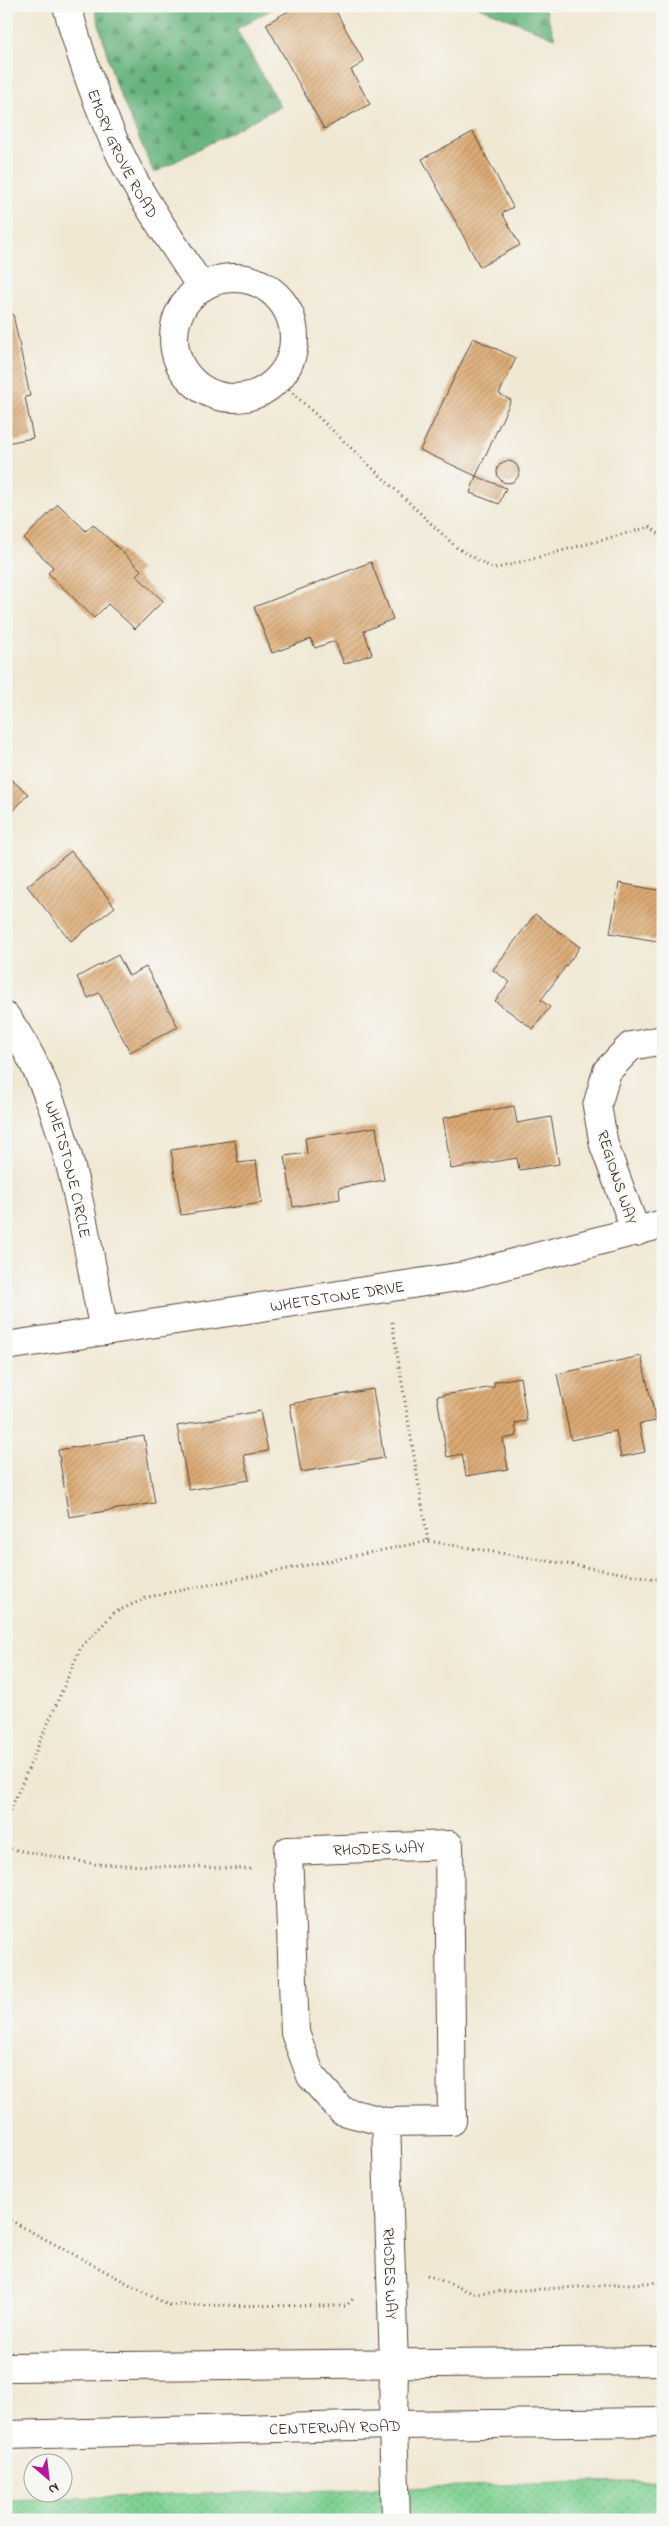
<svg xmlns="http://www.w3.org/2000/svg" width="669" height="2526" font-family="'Indie Flower',sans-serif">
	<defs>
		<pattern id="forest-firs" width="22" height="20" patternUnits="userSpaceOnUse" patternTransform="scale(1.25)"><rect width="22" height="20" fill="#66b37d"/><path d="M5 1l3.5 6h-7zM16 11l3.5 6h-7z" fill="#559266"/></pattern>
		<pattern id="park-dots" width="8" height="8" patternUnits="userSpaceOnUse" patternTransform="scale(1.25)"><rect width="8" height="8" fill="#7ed193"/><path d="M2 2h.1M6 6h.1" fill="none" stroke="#68aa77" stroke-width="1.8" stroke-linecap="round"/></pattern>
		<pattern id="building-hatch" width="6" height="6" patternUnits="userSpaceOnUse" patternTransform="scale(1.25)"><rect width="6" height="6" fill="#dcaa75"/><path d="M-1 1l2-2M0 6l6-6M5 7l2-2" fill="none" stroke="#b48b5f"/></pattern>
	</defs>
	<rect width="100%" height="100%" fill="#f6f6f2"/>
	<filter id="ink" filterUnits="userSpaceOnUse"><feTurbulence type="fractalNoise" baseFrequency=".02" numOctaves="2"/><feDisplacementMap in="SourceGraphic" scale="10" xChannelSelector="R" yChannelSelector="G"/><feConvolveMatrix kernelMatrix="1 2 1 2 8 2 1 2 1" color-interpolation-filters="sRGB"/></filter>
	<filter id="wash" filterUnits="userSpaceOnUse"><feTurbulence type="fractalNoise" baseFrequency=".0096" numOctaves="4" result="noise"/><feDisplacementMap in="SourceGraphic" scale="20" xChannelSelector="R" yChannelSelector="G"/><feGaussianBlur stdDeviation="1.12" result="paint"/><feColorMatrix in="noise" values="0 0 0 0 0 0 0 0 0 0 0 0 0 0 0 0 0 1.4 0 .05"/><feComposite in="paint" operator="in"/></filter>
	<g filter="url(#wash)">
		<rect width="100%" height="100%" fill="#f1e8d4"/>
		<path fill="url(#forest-firs)" stroke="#506e4e" d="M94 6H278L236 29 280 106 154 173 115 83Z
			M477 6H544L555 38Z"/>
		<path fill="url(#park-dots)" stroke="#5c7e58" d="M663 2480V2520H6V2500Z"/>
		<g id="blocks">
			<path fill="url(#building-hatch)" d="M297 6H333L364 62 351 70 370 104 324 129 266 24Z
				M473 132 513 207 502 213 520 245 480 267 422 159Z
				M13 314 30 396 25 397 33 438 6 443V316Z
				M473 338 516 358 499 394 511 400 476 476 506 488 499 504 470 493 476 476 420 450Z
				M497 472a11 11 0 1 1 22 0a11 11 0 1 1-22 0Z
				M58 504 86 531 93 524 141 570 136 575 163 601 135 629 108 604 94 618 48 573 53 567 24 539Z
				M371 562 393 619 364 631 372 654 344 664 335 641 315 648 311 639 272 653 254 607Z
				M6 775 28 794 6 819Z
				M71 851 115 907 71 941 27 886Z
				M619 883 663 891V942L610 933Z
				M535 914 580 947 541 1000 550 1007 533 1029 495 1001 510 982 493 970Z
				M118 955 129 976 146 967 178 1027 130 1052 99 993 88 998 77 977Z
				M514 1106 517 1123 551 1117 559 1164 519 1170 517 1158 451 1169 443 1118Z
				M376 1127 384 1180 339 1188 340 1199 293 1207 285 1156 307 1153 305 1138Z
				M235 1140 238 1163 256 1161 262 1203 181 1215 171 1150Z
				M641 1356 656 1421 639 1424 645 1452 621 1457 616 1431 571 1440 557 1374Z
				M520 1377 527 1421 515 1423 517 1436 503 1439 508 1469 466 1476 462 1454 447 1457 437 1396 494 1387V1382Z
				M373 1389 384 1458 301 1472 290 1404Z
				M260 1411 268 1451 244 1455 249 1480 189 1490 177 1426Z
				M144 1436 155 1503 69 1517 58 1450Z"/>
		</g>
	</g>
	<g filter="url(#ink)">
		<use href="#blocks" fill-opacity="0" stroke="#564639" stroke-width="1"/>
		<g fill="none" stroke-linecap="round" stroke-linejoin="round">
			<defs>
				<g id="minor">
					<path id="s1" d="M67 6C83 66 104 126 134 181 154 217 179 252 201 287"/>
					<circle cx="234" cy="338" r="60"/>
					<path id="s2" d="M6 1017C70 1105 83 1228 104 1331"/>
					<path d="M636 1232 604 1145 597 1106 607 1071 631 1046 663 1040"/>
					<path id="s3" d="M6 1346 464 1276 663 1224"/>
					<path id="s4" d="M386 2122 342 2111 311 2076 295 2033 288 1851 449 1845 452 2121 386 2122 394 2365 393 2425 396 2520"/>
					<path d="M6 2367 663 2361"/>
					<path id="s5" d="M6 2435 393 2425 663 2422"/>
				</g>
			</defs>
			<use href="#minor" stroke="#564639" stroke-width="30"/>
			<path stroke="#564639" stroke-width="3" stroke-dasharray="1 4" stroke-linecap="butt" d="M278 379 457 548 494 569 650 527 663 537
				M392 1322 428 1541
				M6 1820 81 1647 114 1613 148 1597 428 1541 663 1580
				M6 1848 95 1864 254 1869
				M6 2218 168 2305 346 2306 355 2297
				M427 2275 473 2293 663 2282"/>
			<use href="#minor" stroke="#fff" stroke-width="28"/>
		</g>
	</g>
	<g text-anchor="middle" stroke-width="4" stroke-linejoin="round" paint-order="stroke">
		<g font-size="16" fill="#3b2a1e" stroke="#f6f6f2">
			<text dy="6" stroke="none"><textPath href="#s1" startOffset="158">EMORY GROVE ROAD</textPath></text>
			<text dy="6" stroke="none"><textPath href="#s2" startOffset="166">WHETSTONE CIRCLE</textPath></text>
			<text transform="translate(618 1177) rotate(72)" y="6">REGIONS WAY</text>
			<text dy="6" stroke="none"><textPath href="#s3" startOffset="335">WHETSTONE DRIVE</textPath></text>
			<text dy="6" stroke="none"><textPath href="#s4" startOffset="411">RHODES WAY</textPath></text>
			<text dy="6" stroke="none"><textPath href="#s4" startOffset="975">RHODES WAY</textPath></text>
			<text dy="6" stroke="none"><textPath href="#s5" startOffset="329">CENTERWAY ROAD</textPath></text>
		</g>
	</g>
	<rect width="669" height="2526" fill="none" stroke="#f6f6f2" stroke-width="25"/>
	<g transform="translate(48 2478) rotate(152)"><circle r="24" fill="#f6f6f2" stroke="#aba49d"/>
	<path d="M0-4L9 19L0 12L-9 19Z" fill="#b5179e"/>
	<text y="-8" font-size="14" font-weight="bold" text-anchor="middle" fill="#3b2a1e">N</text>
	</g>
</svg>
